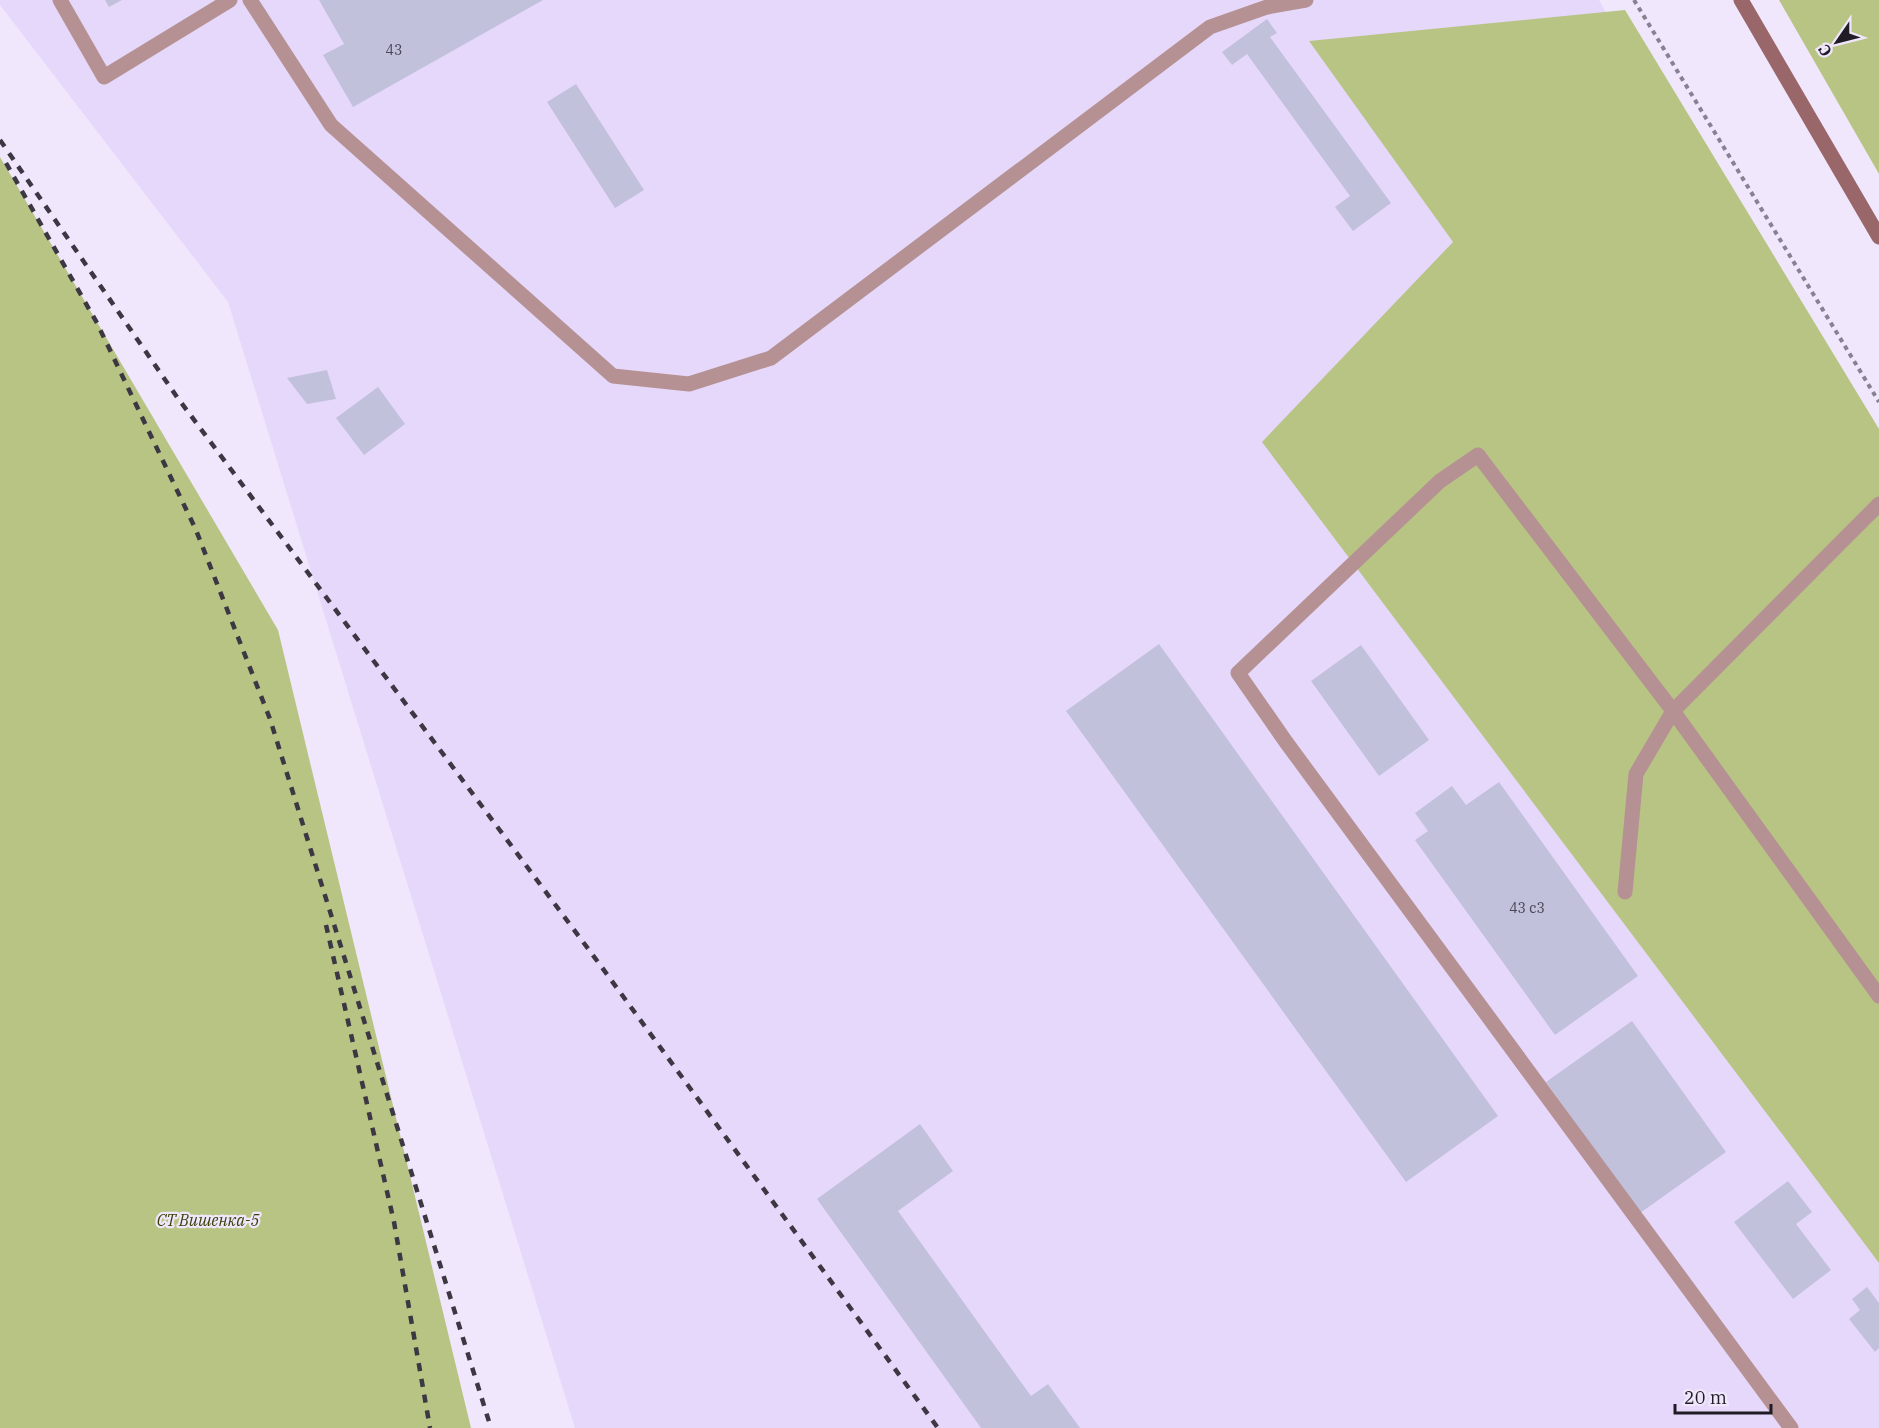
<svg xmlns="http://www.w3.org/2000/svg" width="1879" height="1428" font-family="'IBM Plex Serif',serif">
	<rect width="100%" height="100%" fill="#f0e7fd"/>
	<path fill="#e6d8fa" d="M0 0H1599L1879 513V1428H575L228 302 0 5Z"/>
	<path fill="#b8c484" d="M1779 0H1879V174Z
		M1625 10 1879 429V1263L1262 442 1453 242 1309 41Z
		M0 157 278 630 471 1428H0Z"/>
	<path fill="#c2c1dc" d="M105 0H122L109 7Z
		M319 0H543L353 107 323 55 344 44Z
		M1267 19 1277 33 1270 37 1391 203 1353 231 1335 207 1350 196 1247 54 1232 65 1222 52Z
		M576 84 644 190 615 208 547 102Z
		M327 370 336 399 307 404 287 378Z
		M378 387 405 424 364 455 336 418Z
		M1159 644 1498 1116 1406 1182 1066 711Z
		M1361 645 1429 740 1379 776 1311 681Z
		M1499 782 1638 976 1555 1035 1415 840 1428 831 1415 813 1452 786 1466 805Z
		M1632 1021 1726 1152 1640 1213 1546 1082Z
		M920 1124 953 1171 898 1211 1031 1396 1048 1384 1080 1428H981L817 1199Z
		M1788 1181 1812 1212 1796 1224 1831 1270 1793 1299 1734 1222Z
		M1867 1287 1879 1303V1348L1875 1352 1849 1319 1860 1310 1852 1299Z"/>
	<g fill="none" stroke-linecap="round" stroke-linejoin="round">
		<path stroke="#878191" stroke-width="4" stroke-dasharray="4.5 4.5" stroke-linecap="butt" d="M1634 0 1879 402"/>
		<path stroke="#b69194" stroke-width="15" d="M1625 892 1636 774 1673 711 1879 996
			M1791 1428 1286 742 1238 673 1440 481 1478 455 1673 711 1879 504"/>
		<path stroke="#b69194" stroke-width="15" d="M60 0 104 77 230 0
			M250 0 331 125 613 376 689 384 771 358 1210 27 1267 7 1306 0"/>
		<path stroke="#99666a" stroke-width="15" d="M1741 0 1879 237"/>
		<path stroke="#3c3743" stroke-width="4.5" stroke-dasharray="8 8" stroke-linecap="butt" d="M0 140 177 397 598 962 938 1428
			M6 163 97 323 196 530 270 719 491 1428
			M326 925 394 1222 430 1428"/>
	</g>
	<g text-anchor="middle" stroke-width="4.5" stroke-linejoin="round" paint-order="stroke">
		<g font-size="14" fill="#484554">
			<text x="394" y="55">43</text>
			<text x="1527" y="913">43 с3</text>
		</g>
		<g font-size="16" font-style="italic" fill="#394108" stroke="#f0e7fd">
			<text x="208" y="1226">СТ Вишенка-5</text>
		</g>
	</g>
	<g transform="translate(1837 42) rotate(235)" stroke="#f0e7fd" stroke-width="4.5" paint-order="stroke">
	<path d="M0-4.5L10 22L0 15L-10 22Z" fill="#201c26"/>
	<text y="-9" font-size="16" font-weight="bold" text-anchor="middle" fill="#201c26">С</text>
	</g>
	<path d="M1675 1404v9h96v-9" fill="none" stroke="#201c26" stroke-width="3"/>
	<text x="1684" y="1404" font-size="18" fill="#201c26" stroke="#f0e7fd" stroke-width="4.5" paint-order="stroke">20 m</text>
</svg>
